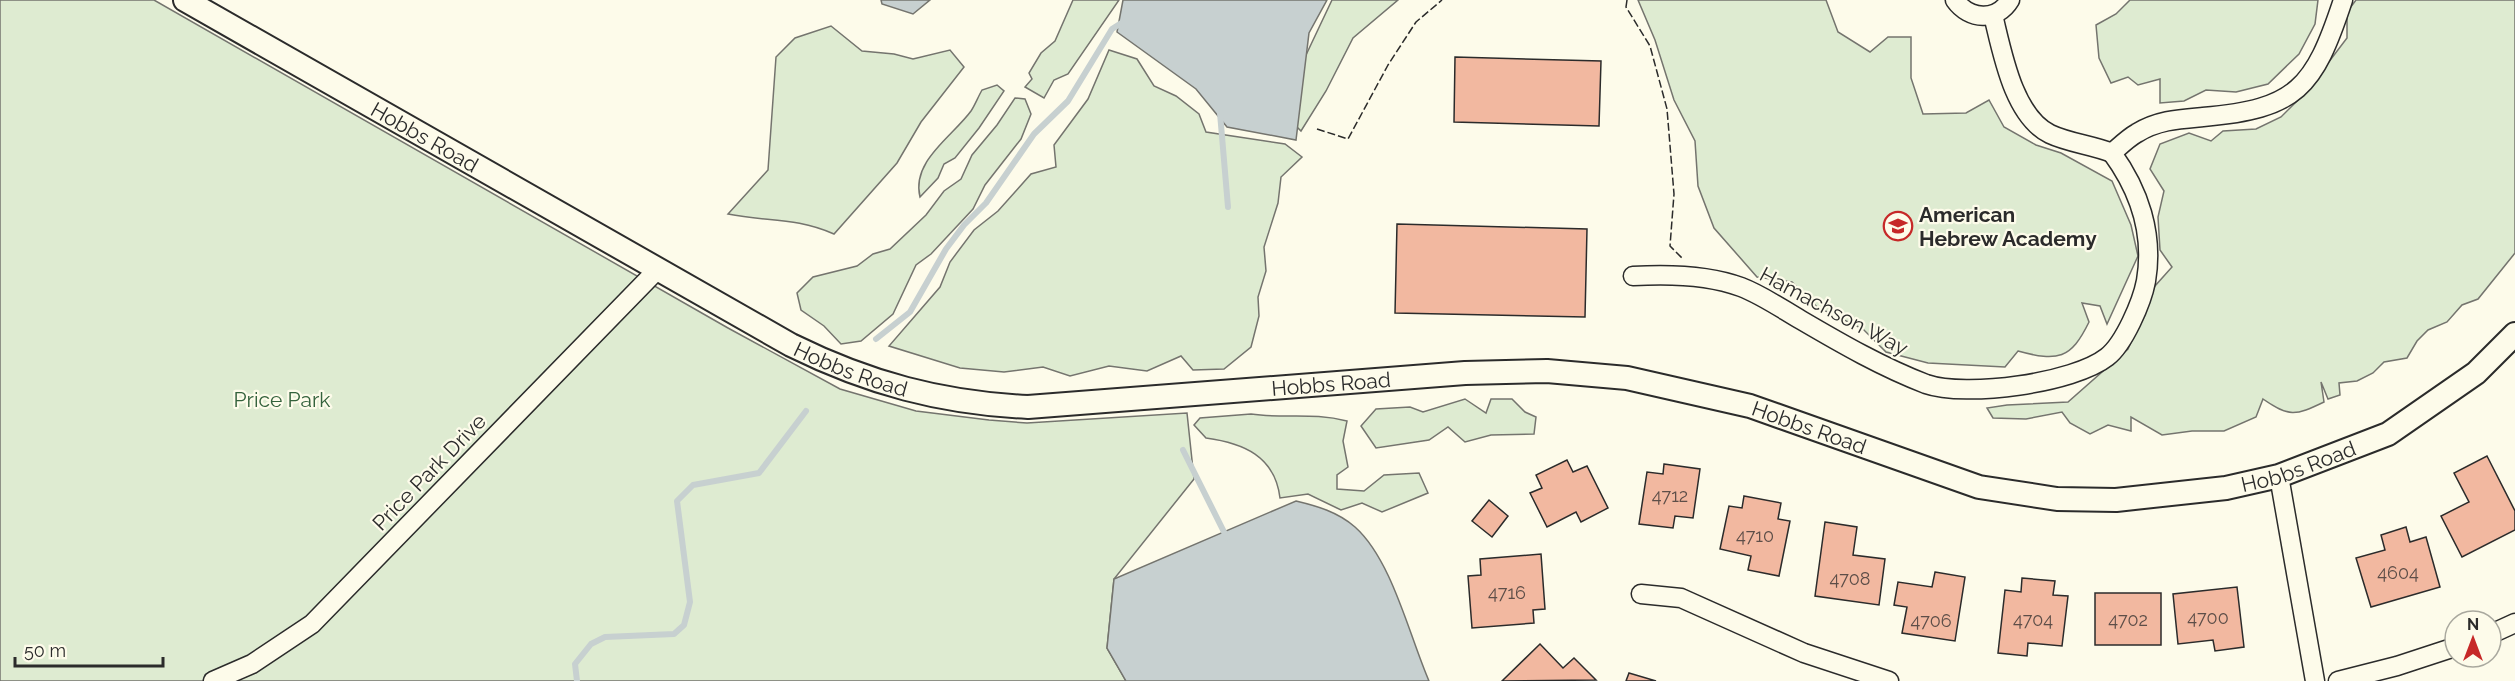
<svg xmlns="http://www.w3.org/2000/svg" width="2515" height="681" viewBox="0 0 2515 681" font-family="Raleway,sans-serif">
  <style>
    .green { fill: #deebd1; stroke: #74746e; stroke-width: 1.5 }
    .water { fill: #c7d0d0; stroke: #74746e; stroke-width: 1.5 }
    .lines { fill: none; stroke-linecap: round; stroke-linejoin: round }
    .stream { stroke: #c7d0d0; stroke-width: 6 }
    .building { fill: #f2b8a0; stroke: #2b2b2b; stroke-width: 1.5 }
    .minor-casing { stroke: #2b2b2b; stroke-width: 21 }
    .tertiary-casing { stroke: #2b2b2b; stroke-width: 26 }
    .minor { stroke: #fdfbea; stroke-width: 18 }
    .tertiary { stroke: #fdfbea; stroke-width: 22 }
    .fence { stroke: #2b2b2b; stroke-width: 1.5; stroke-dasharray: 8 3; stroke-linecap: butt }
    .labels { text-anchor: middle; dominant-baseline: central; stroke-width: 4.5; stroke-linejoin: round; paint-order: stroke }
    .number-label { font-size: 18px; fill: #5d4e48 }
    .street-label { font-size: 21px; fill: #2b2b2b; stroke: #fdfbea }
    .poi-label { font-size: 21px; font-weight: bold; fill: #2b2b2b; stroke: #fdfbea; text-anchor: start }
    .park-label { font-size: 21px; fill: #34623c; stroke: #fdfbea }
  </style>
  <rect width="100%" height="100%" fill="#fdfbea"/>
  <g class="green">
    <path d="M0 0H154L728 328 840 389 916 411 989 420 1027 423 1187 413 1194 479 1114 579 1107 648 1126 681H0Z"/>
    <path d="M1073 0H1119L1068 74 1054 80 1044 98 1025 87 1032 79 1029 73 1041 53 1055 41Z"/>
    <path d="M1332 0H1398L1353 38 1326 91 1301 131 1280 110Z"/>
    <path d="M1638 0H1826L1838 32 1870 52 1888 37H1911V78L1923 114 1966 113 1989 100 2004 127 2036 145 2061 153 2112 181 2131 225 2138 256 2107 324 2100 306 2082 303 2089 322C2071 359 2058 362 2018 351L2005 367 1928 363 1886 352 1863 329 1817 307 1792 282 1757 277 1714 228 1698 186 1695 141 1674 100 1655 40Z"/>
    <path d="M2130 0H2318L2315 24 2299 54 2268 84 2236 92 2206 90 2184 101 2160 103V79L2138 85 2128 77 2111 83 2099 58 2096 25 2116 14Z"/>
    <path d="M2356 0H2515V253L2478 299 2462 305 2447 322 2428 330 2417 341 2407 358 2384 362 2373 373 2357 381 2339 383 2340 395 2328 399 2321 382 2324 402C2295 416 2289 417 2263 399L2256 417 2224 431H2192L2162 435 2131 417V431L2108 425 2090 434 2070 423 2062 412 2026 419 1993 418 1987 408 2007 405 2068 402 2128 349 2155 286 2172 267 2160 250 2158 217 2164 191 2150 169 2160 144 2189 133 2211 141 2223 131 2256 129 2281 117 2306 92 2347 38V12Z"/>
    <path d="M831 26 862 51 894 54 913 59 950 50 964 67 921 122 897 163 834 234C795 217 768 222 728 214L768 170 776 57 795 38Z"/>
    <path d="M1109 50 1137 59 1154 86 1176 96 1199 114 1206 132 1285 144 1302 157 1281 177 1278 203 1264 247 1266 271 1258 297 1259 316 1251 347 1224 369 1193 370 1181 356 1147 371 1109 366 1070 376 1043 367 1004 372 960 368 889 346 940 287 950 262 974 230 998 211 1031 174 1056 167 1054 145 1088 99Z"/>
    <path d="M997 85 1004 91 979 128 955 158 944 164 938 178 920 197C911 161 953 136 971 111 975 105 978 97 982 90Z"/>
    <path d="M1015 98 1025 99 1031 114 1021 139 985 185 973 209 931 254 916 265 893 314 861 341 841 344 824 326 801 310 797 293 813 277 857 266 873 254 890 249 926 215 944 191 961 179 972 155 997 125Z"/>
    <path d="M1465 399 1486 413 1491 399H1512L1525 412 1536 417 1534 434 1491 435 1465 442 1448 427 1429 440 1376 448 1361 426 1376 409 1410 407 1423 412Z"/>
    <path d="M1251 414C1286 419 1312 412 1347 421L1343 441 1348 467 1337 475V489L1364 491 1384 475 1419 473 1428 493 1382 512 1362 503 1341 510 1308 494 1280 498C1275 456 1243 443 1206 438L1194 425 1200 418Z"/>
  </g>
  <g class="water">
    <path d="M881 0H930L913 14 882 4Z"/>
    <path d="M1123 0H1327L1309 33 1296 140 1227 127 1196 89 1117 32Z"/>
    <path d="M1296 501C1317 506 1338 512 1355 527 1392 560 1409 635 1429 681H1126L1107 648 1114 579Z"/>
  </g>
  <g class="lines">
    <g class="stream">
      <path d="M1220 113 1228 207"/>
      <path d="M876 339 910 312 946 249 964 225 986 203 1034 134 1068 101 1112 29 1123 22"/>
      <path d="M1183 450 1227 538"/>
      <path d="M577 681 575 664 591 644 605 637 674 634 684 625 690 602 677 501 693 485 759 473 806 411"/>
    </g>
  </g>
  <g class="building">
    <path d="M1455 57 1601 61 1599 126 1454 122Z"/>
    <path d="M1397 224 1587 229 1585 317 1395 313Z"/>
    <path d="M2487 456 2515 511V530L2462 557 2441 516 2469 502 2454 473Z"/>
    <path d="M1567 460 1573 472 1587 466 1608 508 1581 522 1576 512 1547 527 1530 493 1542 488 1536 475Z"/>
    <path d="M1664 464 1700 469 1693 518 1675 516 1673 528 1639 524 1647 472 1663 474Z"/>
    <path d="M1744 496 1781 503 1778 519 1790 521 1779 576 1748 570 1751 556 1720 549 1729 506 1742 508Z"/>
    <path d="M1489 500 1508 516 1492 537 1472 521Z"/>
    <path d="M1825 522 1857 527 1853 555 1885 559 1879 605 1815 596Z"/>
    <path d="M2406 527 2410 542 2426 537 2440 587 2371 607 2356 558 2385 550 2381 535Z"/>
    <path d="M1541 554 1545 609 1533 610 1534 623 1472 628 1468 576 1481 575 1480 559Z"/>
    <path d="M1935 572 1965 577 1955 641 1902 633 1907 607 1894 605 1898 582 1932 587Z"/>
    <path d="M2022 578 2055 581 2053 595 2068 596 2062 646 2028 643 2027 656 1998 653 2005 590 2021 592Z"/>
    <path d="M2237 587 2244 647 2215 651 2213 640 2178 644 2173 594Z"/>
    <rect x="2095" y="593" width="66" height="52"/>
    <path d="M1540 644 1563 668 1574 658 1596 680 1502 681Z"/>
    <path d="M1629 673 1656 681H1626Z"/>
  </g>
  <g class="lines">
    <g class="minor-casing">
      <g id="minor">
        <path d="M1955 0C1969 20 1997 22 2010 0"/>
        <path d="M1993 15C2002 51 2013 116 2050 134 2069 143 2092 145 2112 153"/>
        <path d="M2112 153C2120 146 2128 138 2137 133 2158 120 2180 119 2203 117 2297 109 2314 88 2343 0"/>
        <path d="M1633 276C1667 274 1709 275 1741 287 1762 295 1782 309 1801 320 1842 344 1882 367 1926 384 1966 398 2074 383 2107 357 2124 344 2142 302 2146 281 2154 234 2139 190 2112 153"/>
        <path d="M2279 476 2315 681"/>
        <path d="M1641 594 1681 598 1804 653 1889 681"/>
        <path d="M2491 634 2515 623"/>
        <path d="M213 681 252 664 312 624 658 269"/>
        <path d="M2338 681 2397 666 2455 647"/>
      </g>
    </g>
    <g class="tertiary-casing">
      <g id="tertiary">
        <path id="s1" d="M185 0 791 345C868 383 941 403 1028 407L1465 373 1547 371 1627 378 1750 406 1979 487 2057 499 2116 500 2226 488 2279 476 2388 434 2476 373 2515 334"/>
      </g>
    </g>
    <use href="#minor" class="minor"/>
    <use href="#tertiary" class="tertiary"/>
    <g class="fence">
      <path d="M1627 0 1626 7 1650 46 1667 109 1674 194 1670 246 1683 259"/>
      <path d="M1317 129 1348 139 1388 65 1416 22 1442 0"/>
    </g>
  </g>
  <defs>
    <g id="school-ring" transform="scale(1.5)"><circle r="9.5" fill="#fdfbea" stroke="#c62828" stroke-width="1.5"/><path d="M0-5L7-2L0 1L-7-2ZM-4 1L0 2.5L4 1V4Q0 6-4 4Z" fill="#c62828"/></g>
  </defs>
  <g fill-rule="evenodd">
    <use href="#school-ring" x="1898" y="226"/>
  </g>
  <g class="labels">
    <g class="number-label">
      <text x="1670" y="495">4712</text>
      <text x="1755" y="535">4710</text>
      <text x="2398" y="572">4604</text>
      <text x="1850" y="578">4708</text>
      <text x="1507" y="592">4716</text>
      <text x="2208" y="617">4700</text>
      <text x="2033" y="619">4704</text>
      <text x="2128" y="619">4702</text>
      <text x="1931" y="620">4706</text>
    </g>
    <g class="street-label">
      <text stroke="none"><textPath href="#s1" startOffset="276">Hobbs Road</textPath></text>
      <text transform="translate(1834 311) rotate(28)">Hamachson Way</text>
      <text stroke="none"><textPath href="#s1" startOffset="762">Hobbs Road</textPath></text>
      <text stroke="none"><textPath href="#s1" startOffset="1248">Hobbs Road</textPath></text>
      <text stroke="none"><textPath href="#s1" startOffset="1734">Hobbs Road</textPath></text>
      <text stroke="none"><textPath href="#s1" startOffset="2238">Hobbs Road</textPath></text>
      <text transform="translate(429 472) rotate(-46)">Price Park Drive</text>
    </g>
    <g class="poi-label">
      <text x="1919" y="214">American<tspan x="1919" dy="24">Hebrew Academy</tspan></text>
    </g>
    <g class="park-label">
      <text x="282" y="399">Price Park</text>
    </g>
  </g>
  <g transform="translate(2473 639)"><circle r="28" fill="#fdfbea" stroke="#a9a89e" stroke-width="1.5"/>
  <path d="M0-4.5L10 22L0 15L-10 22Z" fill="#c62828"/>
  <text y="-9" font-size="16" font-weight="bold" text-anchor="middle" fill="#2b2b2b">N</text>
  </g>
  <path d="M15 657v9h148v-9" fill="none" stroke="#2b2b2b" stroke-width="3"/>
  <text x="24" y="657" font-size="18" fill="#2b2b2b" stroke="#fdfbea" stroke-width="4.5" paint-order="stroke">50 m</text>
</svg>
